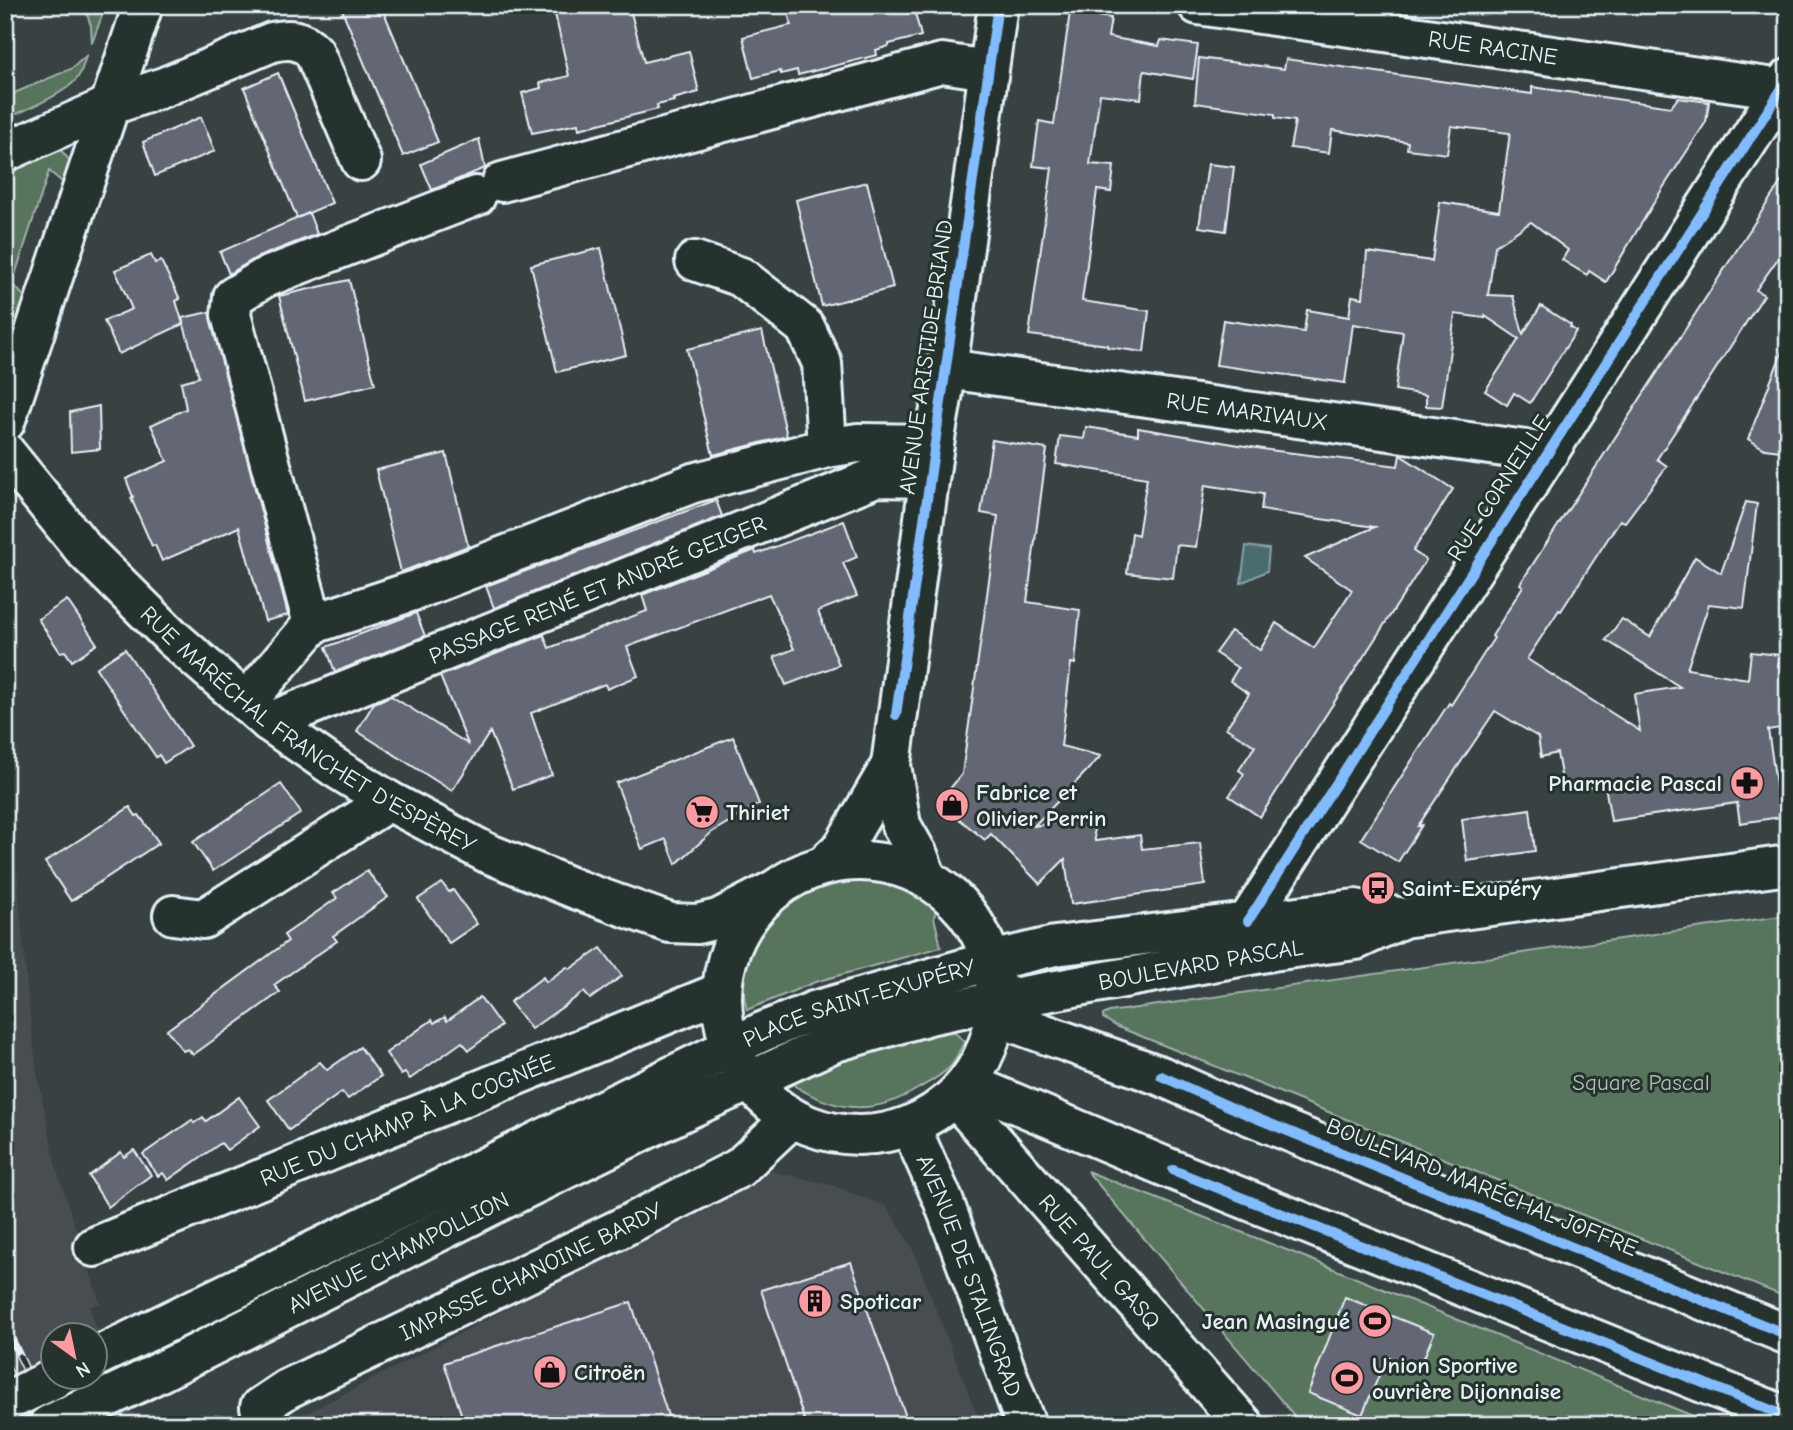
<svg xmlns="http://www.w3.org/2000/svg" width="1793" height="1430" viewBox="0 0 1793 1430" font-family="'Comic Neue',sans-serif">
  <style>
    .built { fill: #464d51; fill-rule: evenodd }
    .green { fill: #56745c; stroke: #9fb2aa; stroke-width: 2 }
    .water { fill: #496c6e; stroke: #89a1a5; stroke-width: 2 }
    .building { fill: #646673; stroke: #e8f1f8; stroke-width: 2 }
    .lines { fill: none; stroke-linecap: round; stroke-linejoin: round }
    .minor-casing { stroke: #e8f1f8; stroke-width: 44 }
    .major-casing { stroke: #e8f1f8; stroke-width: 44 }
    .minor { stroke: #26332d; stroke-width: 38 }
    .major { stroke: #26332d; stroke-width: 38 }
    .rail-casing { stroke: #e8f1f8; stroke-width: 8 }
    .rail { stroke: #26332d; stroke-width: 5; stroke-dasharray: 16; stroke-linecap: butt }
    .major-bridge-casing { stroke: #e8f1f8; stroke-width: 44; stroke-linecap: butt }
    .major-bridge { stroke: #26332d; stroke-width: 38 }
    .cycleway-casing { stroke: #26332d; stroke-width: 15 }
    .cycleway { stroke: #80bcff; stroke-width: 10 }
    .labels { text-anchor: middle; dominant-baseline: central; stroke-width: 6; stroke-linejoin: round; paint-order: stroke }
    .street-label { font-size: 23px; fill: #e8f1f8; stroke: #26332d }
    .poi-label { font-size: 23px; font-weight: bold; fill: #e8f1f8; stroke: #26332d; text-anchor: start }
    .park-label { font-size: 23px; fill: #aebfba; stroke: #26332d }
  </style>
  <rect width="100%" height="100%" fill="#394242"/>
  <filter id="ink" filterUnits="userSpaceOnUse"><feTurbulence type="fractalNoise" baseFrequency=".0143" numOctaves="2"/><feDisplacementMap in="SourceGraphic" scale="14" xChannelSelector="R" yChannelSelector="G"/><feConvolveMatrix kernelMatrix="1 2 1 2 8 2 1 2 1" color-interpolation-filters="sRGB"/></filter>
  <g filter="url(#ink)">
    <g class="built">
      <path d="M5 725 28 1000 37 1072 56 1167 100 1303 90 1307 93 1318 131 1409 143 1425H14L5 1408ZM52 1336H94V1378H52Z"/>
      <path d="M771 1171 832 1185 887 1207 911 1245 981 1425H284Z"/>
    </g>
    <g class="green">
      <path d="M84 5H106L92 43 91 26Z"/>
      <path d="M86 56C84 62 82 71 78 77 68 93 23 111 5 119V97L71 69Z"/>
      <path d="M58 147 71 162 68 187 49 171 12 284 30 302 18 325 5 330V163Z"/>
      <path d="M863 878C898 883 909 886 937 908L934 917 941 947 815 982 747 1010C733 963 768 909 810 889 825 881 846 880 863 878Z"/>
      <path d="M1788 915V1298L1116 1026 1103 1018V1015L1109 1012Z"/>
      <path d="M950 1028 965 1042C959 1049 957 1059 951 1066 942 1075 930 1082 919 1088 876 1115 838 1113 795 1086L794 1072Z"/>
      <path d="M1087 1171 1312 1260 1715 1425H1302Z"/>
    </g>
    <path class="water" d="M1246 546 1269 549 1267 571 1241 583Z"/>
    <g class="building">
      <path d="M340 5H381L438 142 403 156Z"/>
      <path d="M553 5H629L644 62 689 51 699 92 673 99 674 101 657 105 658 109 579 129 578 124 532 133 522 93 541 88 540 83 569 76Z"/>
      <path d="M786 5H913L921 36 889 44V46L876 50 877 55 798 75 797 70 781 74 780 71 753 78 743 37 791 25Z"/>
      <path d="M1070 12 1111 18 1108 37 1159 46 1161 40 1198 45 1193 79 1144 71 1141 99 1100 94 1090 164 1114 166 1111 192 1097 190 1082 301 1149 311 1144 352 1107 347V345L1029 335 1052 168 1033 166 1039 121 1054 124Z"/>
      <path d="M1199 58 1284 69 1286 59 1532 94V87L1671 107 1678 98 1709 102 1706 122 1661 191 1606 282 1589 271 1587 275 1562 260 1568 250 1531 222 1495 246 1488 295 1513 296 1523 334 1541 306 1571 325 1570 327 1576 331 1530 403 1514 393 1507 405 1485 391 1519 339 1485 316V318L1455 314 1442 407 1426 406V395L1395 390 1403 332 1353 324 1345 383 1216 365 1223 320 1304 332 1307 310 1349 317 1352 296 1363 298 1367 252 1432 261 1440 202 1499 211 1510 133 1451 126 1447 154 1407 149 1408 142 1332 130 1329 153 1290 148 1295 121 1275 118V114L1195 103Z"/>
      <path d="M278 73 332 203 297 218 244 88Z"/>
      <path d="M201 117 215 151 155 176 143 142Z"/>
      <path d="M479 139 485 168 432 190 421 164Z"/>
      <path d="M1208 164 1234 167 1226 231 1199 227Z"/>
      <path d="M1788 171V244L1756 290 1764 295 1657 459 1667 466 1625 522 1620 520 1561 611 1559 610 1527 659 1640 731 1634 694 1680 687 1606 640 1622 619 1650 637 1695 557 1721 573 1746 502 1757 504 1744 608 1709 604 1687 669 1748 679 1751 652 1780 655 1778 666 1788 667 1784 709 1786 727 1768 730 1781 817 1740 823 1737 803 1611 821 1605 785 1564 791 1557 753 1541 757 1538 737 1495 711 1418 826 1422 825 1398 862 1361 839 1449 703 1451 705 1494 638 1492 636 1523 586 1520 584Z"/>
      <path d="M867 182 893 288 822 306 796 200Z"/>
      <path d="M309 213 317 234 256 258 229 274 220 252Z"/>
      <path d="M601 248 626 355 557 372 531 265Z"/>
      <path d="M151 255 155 263 161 261 180 299 176 301 183 324 119 354 104 321 132 309 115 270Z"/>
      <path d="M349 280 375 384 305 401 279 296Z"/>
      <path d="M209 312 288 615 265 621 239 527 162 561 155 545 152 546 131 498 133 497 126 479 167 461 151 425 186 409 181 382 199 377 182 318Z"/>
      <path d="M762 331 787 436 713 455 687 349Z"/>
      <path d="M1786 342H1788V452L1765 449 1748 439Z"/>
      <path d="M99 406 100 449 71 452 70 412Z"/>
      <path d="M1086 427 1138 435V428L1269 450 1398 466 1400 455 1453 489 1413 551 1426 560 1260 817 1229 796 1244 774 1239 770 1255 746 1226 728 1249 694 1230 681 1238 668 1215 653 1231 631 1260 650 1276 623 1314 648 1352 590 1305 558 1375 527 1261 510 1263 494 1205 485 1196 547 1177 545 1173 578 1127 573 1132 533 1138 535 1147 478 1056 464 1060 436 1084 439Z"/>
      <path d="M992 440 1047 449 1027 602 1080 610 1075 664 1071 663 1061 746 1101 756 1034 826 1092 816 1095 841 1140 835 1142 849 1200 843 1205 885 1071 904 1065 859 1040 884 991 834 985 840 948 810 944 796 962 774 998 516 981 513Z"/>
      <path d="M446 453 468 546 401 572 376 470Z"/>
      <path d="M716 500 722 516 494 608 486 586Z"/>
      <path d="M844 521 857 557 843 563 857 596 818 611 839 665 786 685 774 657 794 649 769 594 627 647 638 676 607 689 605 684 531 713 552 775 513 789 490 732 452 791 357 731 374 703 391 696 468 744 440 676 544 635 549 648 647 611 642 595 755 550 756 554Z"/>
      <path d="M67 600 97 644 72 661 65 651 60 652 38 619Z"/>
      <path d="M416 613 425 636 335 672 326 647Z"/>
      <path d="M125 649 190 746 164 763 159 755 156 757 96 668Z"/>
      <path d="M733 737 759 804 712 832 676 864 666 839 642 849 616 783Z"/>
      <path d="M281 784 301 813 213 871 193 842Z"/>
      <path d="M130 807 136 816 139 815 159 843 71 901 45 862Z"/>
      <path d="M1530 809 1535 851 1467 861 1462 819Z"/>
      <path d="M367 871 388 897 333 936 337 941 274 985 280 992 193 1055 188 1049 183 1051 167 1030 288 941 284 935 337 898 333 893Z"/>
      <path d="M442 883 449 892 453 890 477 924 449 943 418 899Z"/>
      <path d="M601 948 622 976 590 999 584 992 531 1029 510 1002 543 977 546 982 567 967 570 969Z"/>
      <path d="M480 997 501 1026 469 1050 462 1042 410 1079 405 1073 401 1075 386 1053 432 1020 434 1023 445 1017 447 1021Z"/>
      <path d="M360 1047 381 1076 348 1099 342 1092 289 1130 268 1100 320 1062 327 1070Z"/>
      <path d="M239 1097 260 1126 227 1150 221 1143 168 1180 163 1173 158 1176 143 1154 192 1120 194 1123 203 1117 206 1121Z"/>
      <path d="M134 1150 151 1175 108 1207 89 1176 121 1152 124 1157Z"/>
      <path d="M851 1262 868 1312 909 1425H806L761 1290Z"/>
      <path d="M1345 1297 1434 1333 1419 1370 1387 1357 1362 1415 1308 1393Z"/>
      <path d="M631 1302 671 1425H465L444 1363Z"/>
    </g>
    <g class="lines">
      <g class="minor-casing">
        <g id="minor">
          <path id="s1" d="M1198 5 1788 90"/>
          <path d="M5 152 109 106 164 87 272 42C289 38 302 39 314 52L361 161"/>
          <path d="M502 182 942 63 988 70"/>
          <path d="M695 261 741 277 805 327 822 363 827 448"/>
          <path id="s2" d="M947 369 1547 453"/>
          <path d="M5 422 143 5"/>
          <path d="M313 624 231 315 233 297 264 278 476 196"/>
          <path d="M246 702 313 624 416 590 693 483 827 448 858 443 934 444"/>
          <path id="s3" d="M269 722 876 477 929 478"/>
          <path d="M173 915 203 919 389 801"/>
          <path d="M1248 921 1788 79"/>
          <path id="s4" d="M955 1097 1244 1425"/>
          <path id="s5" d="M910 1126 943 1200 1026 1425"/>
          <path id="s6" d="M94 1247 721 992"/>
          <path id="s7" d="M265 1425 260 1407 287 1389 617 1230 739 1168 791 1119"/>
        </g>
      </g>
      <g class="major-casing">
        <g id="major">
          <path id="s8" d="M5 452 85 551 174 639 269 722 334 767 389 801 487 853 578 890 670 923 697 924 718 919 772 891"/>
          <circle cx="859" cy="998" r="137"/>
          <path d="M825 864 843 847 891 765"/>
          <path d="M927 879 918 855 901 825 891 765 934 444 947 369 998 5"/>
          <path d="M995 1016 1161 1076 1246 1114 1788 1335"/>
          <path d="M967 1083 1173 1170 1788 1417"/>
          <path id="s9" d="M94 1358 762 1032 814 1011 991 961 1055 946 1355 909 1403 918"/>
          <path id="s10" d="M140 1382 496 1203 686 1110 835 1042 929 1015 996 1001 1272 951 1356 940 1403 918 1788 865"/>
        </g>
      </g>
      <use href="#minor" class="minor"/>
      <use href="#major" class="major"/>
      <g class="rail-casing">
        <g id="rail">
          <path d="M5 1325 52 1425"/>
          <path d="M5 1364 34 1425"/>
        </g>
      </g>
      <use href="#rail" class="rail"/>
      <g class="major-bridge-casing">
        <g id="major-bridge">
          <path d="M5 1402 55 1378"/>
          <path d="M49 1425 140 1382"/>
        </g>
      </g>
      <use href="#major-bridge" class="major-bridge"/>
      <g class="cycleway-casing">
        <g id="cycleway">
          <path d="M896 715 998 5"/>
          <path d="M1248 921 1788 79"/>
          <path d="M1161 1076 1246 1114 1788 1335"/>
          <path d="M1173 1170 1788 1417"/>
        </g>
      </g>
      <use href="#cycleway" class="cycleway"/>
    </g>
  </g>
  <defs>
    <g id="pharmacy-disc" transform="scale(1.75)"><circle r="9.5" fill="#ff9aa2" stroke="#26332d"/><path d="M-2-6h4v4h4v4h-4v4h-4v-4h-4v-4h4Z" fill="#111"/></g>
    <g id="shop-disc" transform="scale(1.75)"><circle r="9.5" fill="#ff9aa2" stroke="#26332d"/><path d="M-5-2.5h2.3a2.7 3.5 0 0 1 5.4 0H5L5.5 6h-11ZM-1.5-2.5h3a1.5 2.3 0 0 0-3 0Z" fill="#111"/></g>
    <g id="supermarket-disc" transform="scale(1.75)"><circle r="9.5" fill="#ff9aa2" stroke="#26332d"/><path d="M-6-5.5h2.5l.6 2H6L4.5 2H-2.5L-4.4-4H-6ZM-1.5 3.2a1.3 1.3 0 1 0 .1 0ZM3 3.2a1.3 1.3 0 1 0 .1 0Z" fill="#111"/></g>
    <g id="bus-disc" transform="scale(1.75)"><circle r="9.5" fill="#ff9aa2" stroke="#26332d"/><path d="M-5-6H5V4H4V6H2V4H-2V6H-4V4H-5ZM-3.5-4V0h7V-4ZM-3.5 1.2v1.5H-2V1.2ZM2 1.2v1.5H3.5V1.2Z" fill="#111"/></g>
    <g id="building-disc" transform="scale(1.75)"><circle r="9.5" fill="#ff9aa2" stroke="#26332d"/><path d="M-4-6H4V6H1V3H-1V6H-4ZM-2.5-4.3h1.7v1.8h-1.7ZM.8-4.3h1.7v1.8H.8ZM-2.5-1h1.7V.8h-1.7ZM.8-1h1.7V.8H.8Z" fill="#111"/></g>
    <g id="stadium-disc" transform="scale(1.75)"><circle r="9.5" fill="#ff9aa2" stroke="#26332d"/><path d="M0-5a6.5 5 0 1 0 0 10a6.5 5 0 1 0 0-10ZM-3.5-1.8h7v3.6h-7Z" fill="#111"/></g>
  </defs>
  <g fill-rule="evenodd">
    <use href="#pharmacy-disc" x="1747" y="783"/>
    <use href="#shop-disc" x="952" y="805"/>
    <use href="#supermarket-disc" x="702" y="812"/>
    <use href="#bus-disc" x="1378" y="888"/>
    <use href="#building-disc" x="815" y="1301"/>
    <use href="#stadium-disc" x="1375" y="1321"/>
    <use href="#shop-disc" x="550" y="1372"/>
    <use href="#stadium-disc" x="1347" y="1378"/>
  </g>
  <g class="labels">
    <g class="street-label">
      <text stroke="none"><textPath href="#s1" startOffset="298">RUE RACINE</textPath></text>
      <text transform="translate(926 357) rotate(-82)">AVENUE ARISTIDE BRIAND</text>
      <text stroke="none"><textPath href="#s2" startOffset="303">RUE MARIVAUX</textPath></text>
      <text transform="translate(1499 488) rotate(-57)">RUE CORNEILLE</text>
      <text stroke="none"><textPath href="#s3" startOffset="354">PASSAGE RENÉ ET ANDRÉ GEIGER</textPath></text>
      <text stroke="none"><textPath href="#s8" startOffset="415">RUE MARÉCHAL FRANCHET D'ESPÈREY</textPath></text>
      <text stroke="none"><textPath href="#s10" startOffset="1148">BOULEVARD PASCAL</textPath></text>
      <text stroke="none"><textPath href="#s9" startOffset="845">PLACE SAINT-EXUPÉRY</textPath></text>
      <text stroke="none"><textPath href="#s6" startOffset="338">RUE DU CHAMP À LA COGNÉE</textPath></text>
      <text transform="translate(1482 1187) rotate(22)">BOULEVARD MARÉCHAL JOFFRE</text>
      <text stroke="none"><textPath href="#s10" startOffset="289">AVENUE CHAMPOLLION</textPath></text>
      <text stroke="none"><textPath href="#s4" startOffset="219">RUE PAUL GASQ</textPath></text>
      <text stroke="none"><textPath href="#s7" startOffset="322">IMPASSE CHANOINE BARDY</textPath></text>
      <text stroke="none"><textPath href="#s5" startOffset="161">AVENUE DE STALINGRAD</textPath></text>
    </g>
    <g class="poi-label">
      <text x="1722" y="783" text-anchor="end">Pharmacie Pascal</text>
      <text x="976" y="792">Fabrice et<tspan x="976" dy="26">Olivier Perrin</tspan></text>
      <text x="726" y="812">Thiriet</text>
      <text x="1402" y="888">Saint-Exupéry</text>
      <text x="840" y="1301">Spoticar</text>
      <text x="1350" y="1321" text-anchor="end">Jean Masingué</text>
      <text x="1372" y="1365">Union Sportive<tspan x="1372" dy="26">ouvrière Dijonnaise</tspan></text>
      <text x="574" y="1372">Citroën</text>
    </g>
    <g class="park-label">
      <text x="1641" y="1082">Square Pascal</text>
    </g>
  </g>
  <rect width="1793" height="1430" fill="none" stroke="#26332d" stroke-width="28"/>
  <rect x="14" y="14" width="1765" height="1402" fill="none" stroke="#e8f1f8" stroke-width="2.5" filter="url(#ink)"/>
  <g transform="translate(74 1356) rotate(147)"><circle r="33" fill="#26332d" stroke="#747f7e" stroke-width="2"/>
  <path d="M0-5L12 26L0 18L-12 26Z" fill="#ff9aa2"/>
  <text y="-10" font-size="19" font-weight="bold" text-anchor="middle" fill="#e8f1f8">N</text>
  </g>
</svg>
